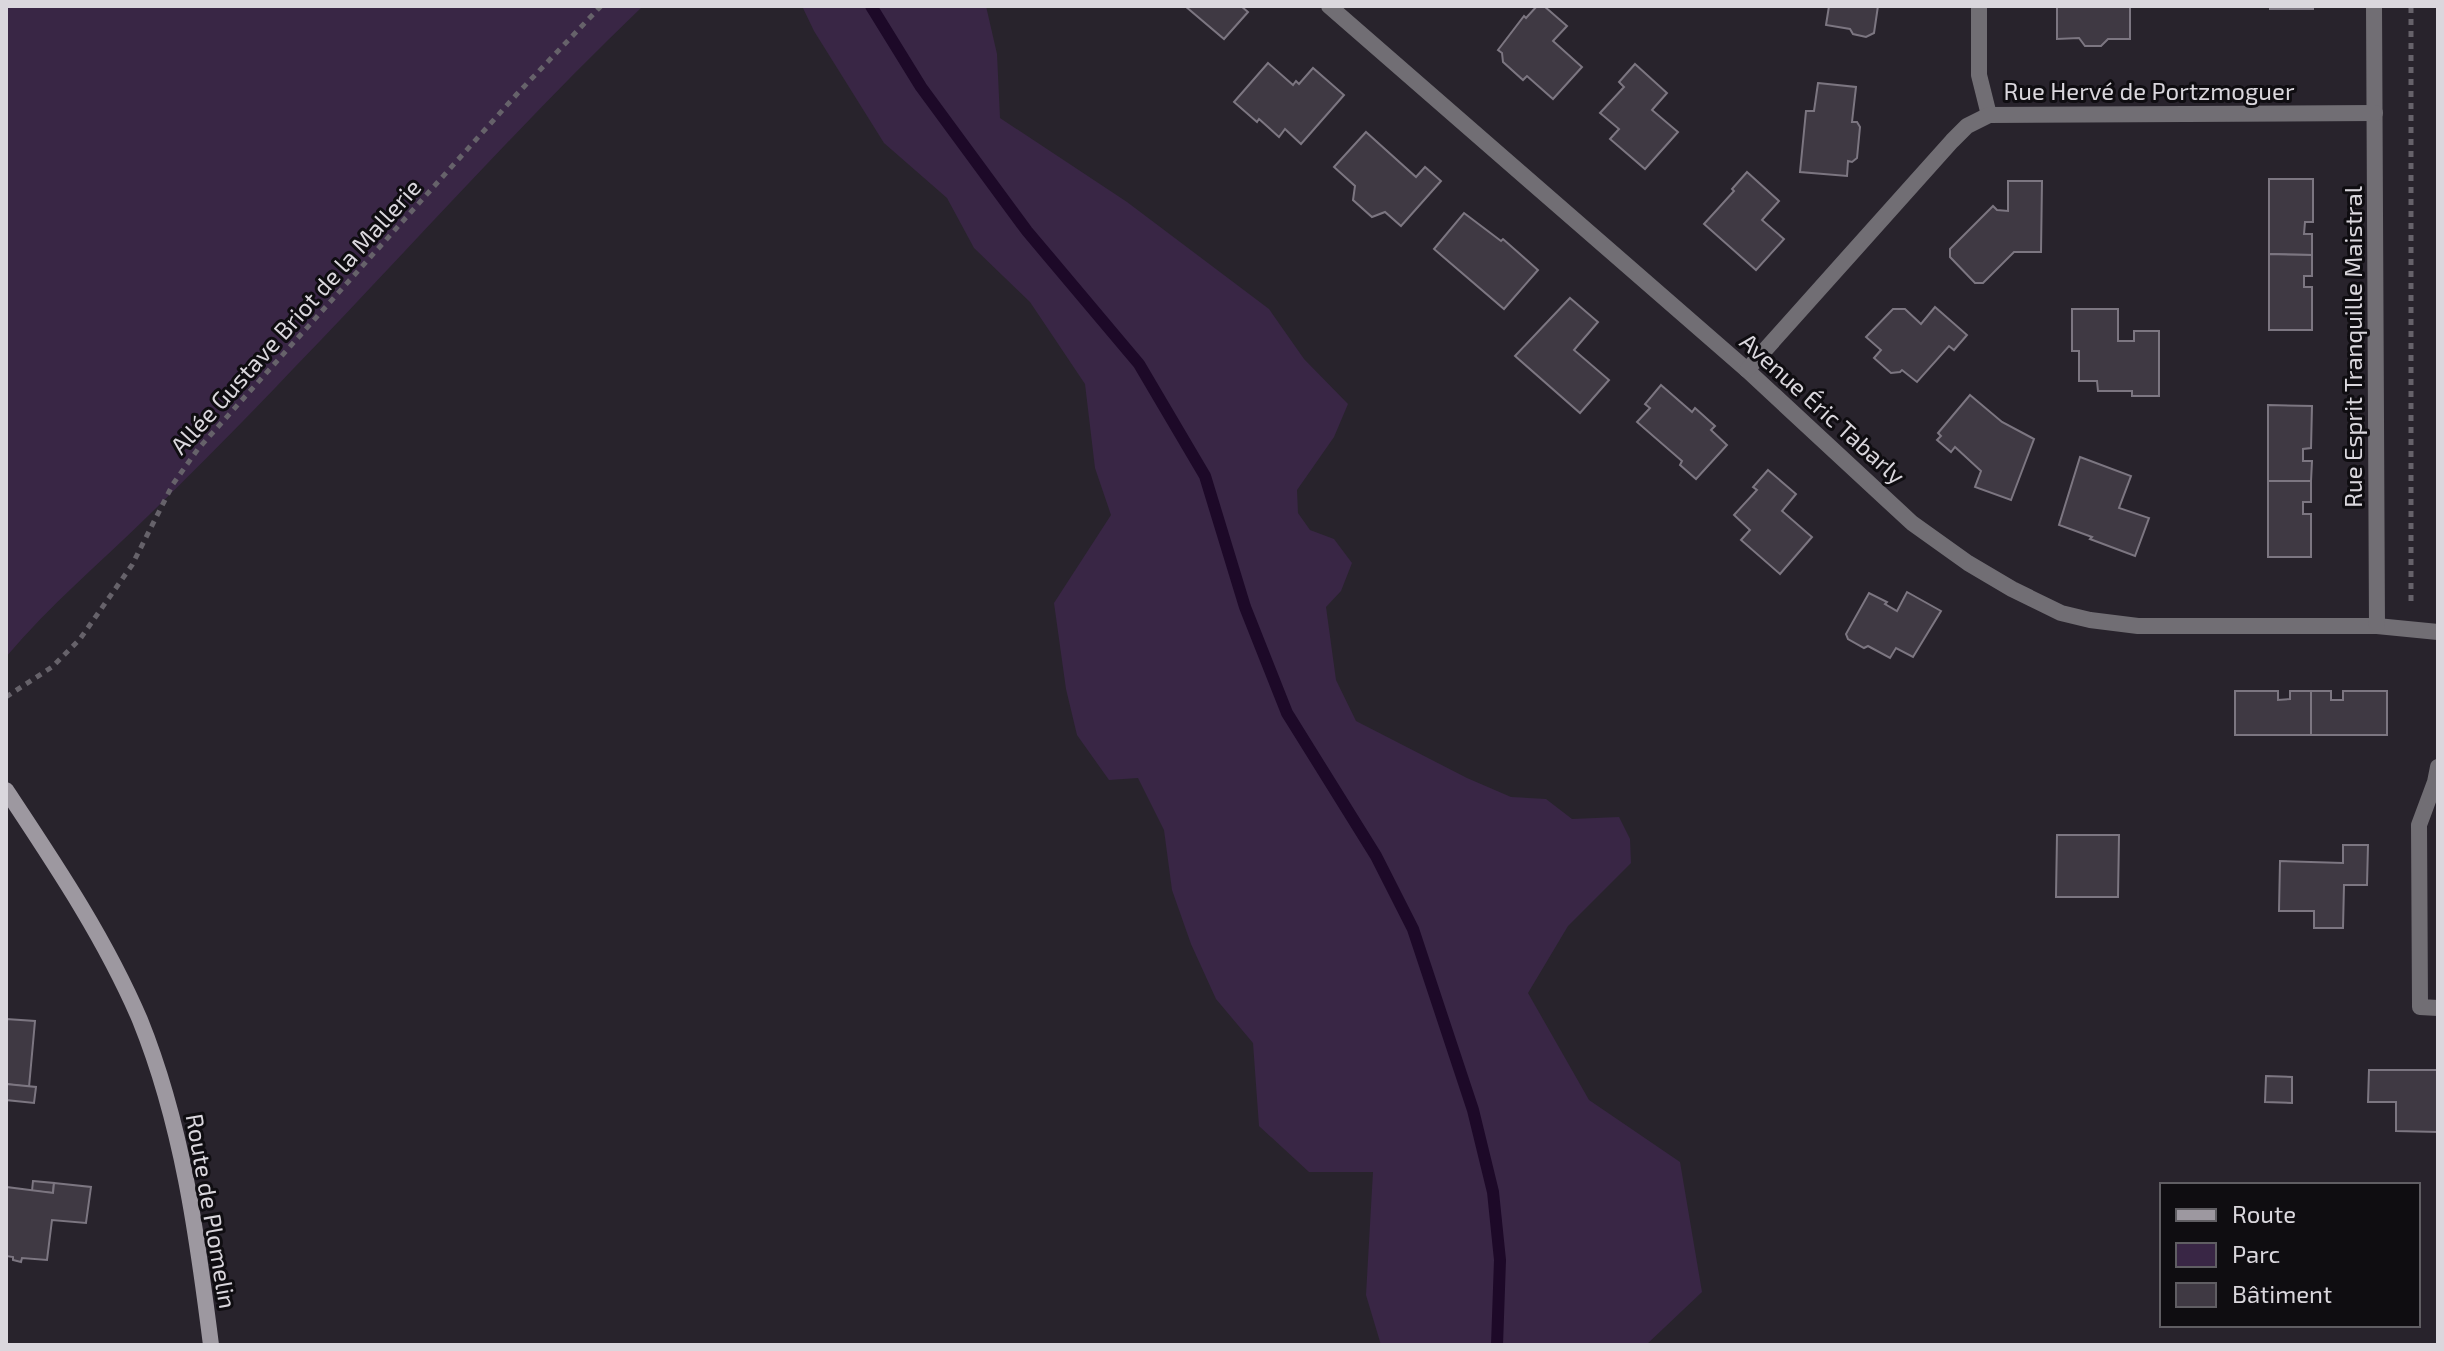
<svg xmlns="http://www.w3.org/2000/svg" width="2444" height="1351" viewBox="0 0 2444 1351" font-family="'Exo 2',sans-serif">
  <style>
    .green { fill: #392645 }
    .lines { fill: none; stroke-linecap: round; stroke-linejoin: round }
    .stream { stroke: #1d0928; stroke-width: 12 }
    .building { fill: #3f3943; stroke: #7c7681; stroke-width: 2 }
    .path { stroke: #66626a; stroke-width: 5; stroke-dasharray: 6 6; stroke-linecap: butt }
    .street { stroke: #716e74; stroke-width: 16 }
    .secondary { stroke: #9d98a0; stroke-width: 16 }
    .labels { text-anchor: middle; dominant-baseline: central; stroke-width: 6; stroke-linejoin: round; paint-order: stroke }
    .street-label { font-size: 24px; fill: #dad7dd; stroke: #0f0d11 }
  </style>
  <rect width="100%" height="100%" fill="#28232c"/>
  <g class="green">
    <path d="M6 6H643C521 123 410 248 293 369 246 419 197 468 148 516 100 563 49 606 6 657Z"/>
    <path d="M802 6H986L997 54 1000 118 1127 202 1269 309 1304 359 1348 404 1334 437 1297 490 1298 513 1310 530 1334 539 1352 563 1341 591 1326 607 1336 680 1356 721 1467 778 1511 797 1546 799 1572 819 1619 817 1630 839 1631 863 1568 926 1528 993 1589 1100 1680 1162 1702 1292 1646 1345H1381L1366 1295 1373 1172H1309L1259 1126 1253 1043 1216 999 1191 944 1172 890 1164 830 1138 778 1109 780 1077 735 1066 689 1054 603 1111 515 1095 468 1085 384 1030 302 974 248 947 198 884 143 814 31Z"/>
  </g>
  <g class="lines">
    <path class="stream" d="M871 6 921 87 1027 231 1139 364 1205 476 1245 607 1287 713 1376 856 1413 929 1473 1110 1493 1192 1500 1260 1497 1345"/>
  </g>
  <g class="building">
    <path d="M1185 6H1241L1248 12 1224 39Z"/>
    <path d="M1537 6H1544L1567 26 1553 41 1582 67 1553 99 1527 76 1523 80 1503 62 1502 53 1498 50 1524 16 1526 18Z"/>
    <path d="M1829 6H1878L1874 33 1866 37 1853 34 1850 29 1826 25Z"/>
    <path d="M2057 6H2130V39H2108L2101 46H2085L2079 38 2057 39Z"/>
    <rect x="2270" y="6" width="43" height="3"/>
    <path d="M1268 63 1293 85 1296 81 1299 84 1313 68 1344 95 1301 144 1285 129 1279 137 1259 119 1257 122 1234 102Z"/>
    <path d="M1635 64 1667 93 1652 110 1678 132 1645 169 1610 139 1619 129 1600 113 1624 87 1619 82Z"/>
    <path d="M1818 83 1856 87 1852 122H1857L1860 127 1857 158 1852 162 1848 161 1847 176 1800 172 1806 111H1814Z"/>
    <path d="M1366 132 1416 177 1425 167 1441 181 1401 226 1385 212 1372 217 1353 200 1355 186 1334 167Z"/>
    <path d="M1747 172 1779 201 1762 220 1784 239 1756 270 1704 224 1734 191 1732 189Z"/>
    <path d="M2269 179H2313V222H2305L2304 234H2312V255L2269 254Z"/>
    <path d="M2008 181H2042L2041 252H2014L1983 283H1975L1950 257V249L1993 206 1997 210 2008 211Z"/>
    <path d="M1464 213 1501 241 1503 239 1538 270 1504 309 1434 249Z"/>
    <path d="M2269 254 2312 255V276H2304V287H2312V330H2269Z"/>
    <path d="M1570 298 1598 322 1574 350 1609 380 1580 413 1515 356Z"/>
    <path d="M1935 307 1967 335 1954 350 1949 346 1917 382 1902 370 1900 372 1891 373 1874 358 1881 350 1866 337 1893 309H1905L1921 324Z"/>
    <path d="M2072 309H2118V341H2134V331H2159V396H2132V391H2098L2097 381H2079V351H2072Z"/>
    <path d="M1661 385 1692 412 1695 408 1715 426 1711 430 1727 445 1696 479 1680 465 1682 461 1637 422 1650 408 1645 404Z"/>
    <path d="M1970 395 2002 422 2034 439 2011 500 1975 487 1981 471 1955 447 1951 452 1937 440 1941 436 1938 433Z"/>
    <path d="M2268 405 2312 406 2311 448 2303 449V461H2312L2311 481H2268Z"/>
    <path d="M2080 457 2131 476 2119 508 2149 518 2135 556 2090 539 2092 537 2059 525Z"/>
    <path d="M1768 470 1796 494 1782 511 1812 537 1780 574 1741 540 1750 530 1734 515 1757 490 1753 487Z"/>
    <path d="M2268 481H2311V502H2303V514H2311V557H2268Z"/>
    <path d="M1907 592 1941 611 1913 657 1896 648 1890 658 1868 646 1864 648 1848 639 1846 634 1869 593 1887 602 1885 604 1897 611Z"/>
    <path d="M2235 691H2278V700L2290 699V691H2311V735H2235Z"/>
    <path d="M2311 691H2331V700H2343V691H2387V735H2311Z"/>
    <path d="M2057 835H2119L2118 897H2056Z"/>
    <path d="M2343 845H2368L2367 885H2344L2343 928H2314V911H2279L2280 861 2343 863Z"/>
    <path d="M6 1019 35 1021 29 1087 6 1084Z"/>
    <path d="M2369 1070H2438V1132L2396 1131V1102H2368Z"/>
    <path d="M2266 1076 2292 1077V1103L2265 1102Z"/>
    <path d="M6 1084 36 1087 34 1103 6 1100Z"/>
    <path d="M33 1181 54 1183 53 1193 32 1191Z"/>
    <path d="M54 1183 91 1187 86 1223 52 1220 47 1260 22 1258 21 1262 13 1260V1257L6 1256V1187L53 1193Z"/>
  </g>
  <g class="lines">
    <g class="path">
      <path d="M2411 601V6"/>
      <path d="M6 697 52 667 80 639 132 565 173 484 198 449 517 94 601 6"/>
    </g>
    <g class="street">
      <path d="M1329 6 1747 370 1912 523 1968 563 2012 589 2061 613 2090 620 2138 626H2377L2438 632"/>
      <path d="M1979 6V75L1989 115"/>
      <path d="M2374 6 2377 626"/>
      <path d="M1747 370 1952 141 1967 126 1989 115 2375 113"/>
      <path d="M2438 767 2435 782 2419 825 2420 1007 2438 1008"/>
    </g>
    <path class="secondary" d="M6 790C55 864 105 938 140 1020 182 1124 197 1234 211 1345"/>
  </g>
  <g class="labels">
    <g class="street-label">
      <text x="2149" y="90">Rue Hervé de Portzmoguer</text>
      <text transform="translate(295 316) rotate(-48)">Allée Gustave Briot de la Mallerie</text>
      <text transform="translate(2352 347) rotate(-90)">Rue Esprit Tranquille Maistral</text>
      <text transform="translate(1823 408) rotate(42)">Avenue Éric Tabarly</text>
      <text transform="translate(212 1211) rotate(80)">Route de Plomelin</text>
    </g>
  </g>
  <rect width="2444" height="1351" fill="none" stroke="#dad7dd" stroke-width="16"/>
  <rect x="2160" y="1183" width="260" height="144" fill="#0f0d11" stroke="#605e63" stroke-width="2"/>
  <rect x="2176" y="1209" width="40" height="12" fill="#9d98a0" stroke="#605e63" stroke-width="2"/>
  <text x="2232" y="1223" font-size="24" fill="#dad7dd">Route</text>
  <rect x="2176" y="1243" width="40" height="24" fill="#392645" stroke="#605e63" stroke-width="2"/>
  <text x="2232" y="1263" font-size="24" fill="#dad7dd">Parc</text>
  <rect x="2176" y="1283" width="40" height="24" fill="#3f3943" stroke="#605e63" stroke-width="2"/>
  <text x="2232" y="1303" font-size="24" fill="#dad7dd">Bâtiment</text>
</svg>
